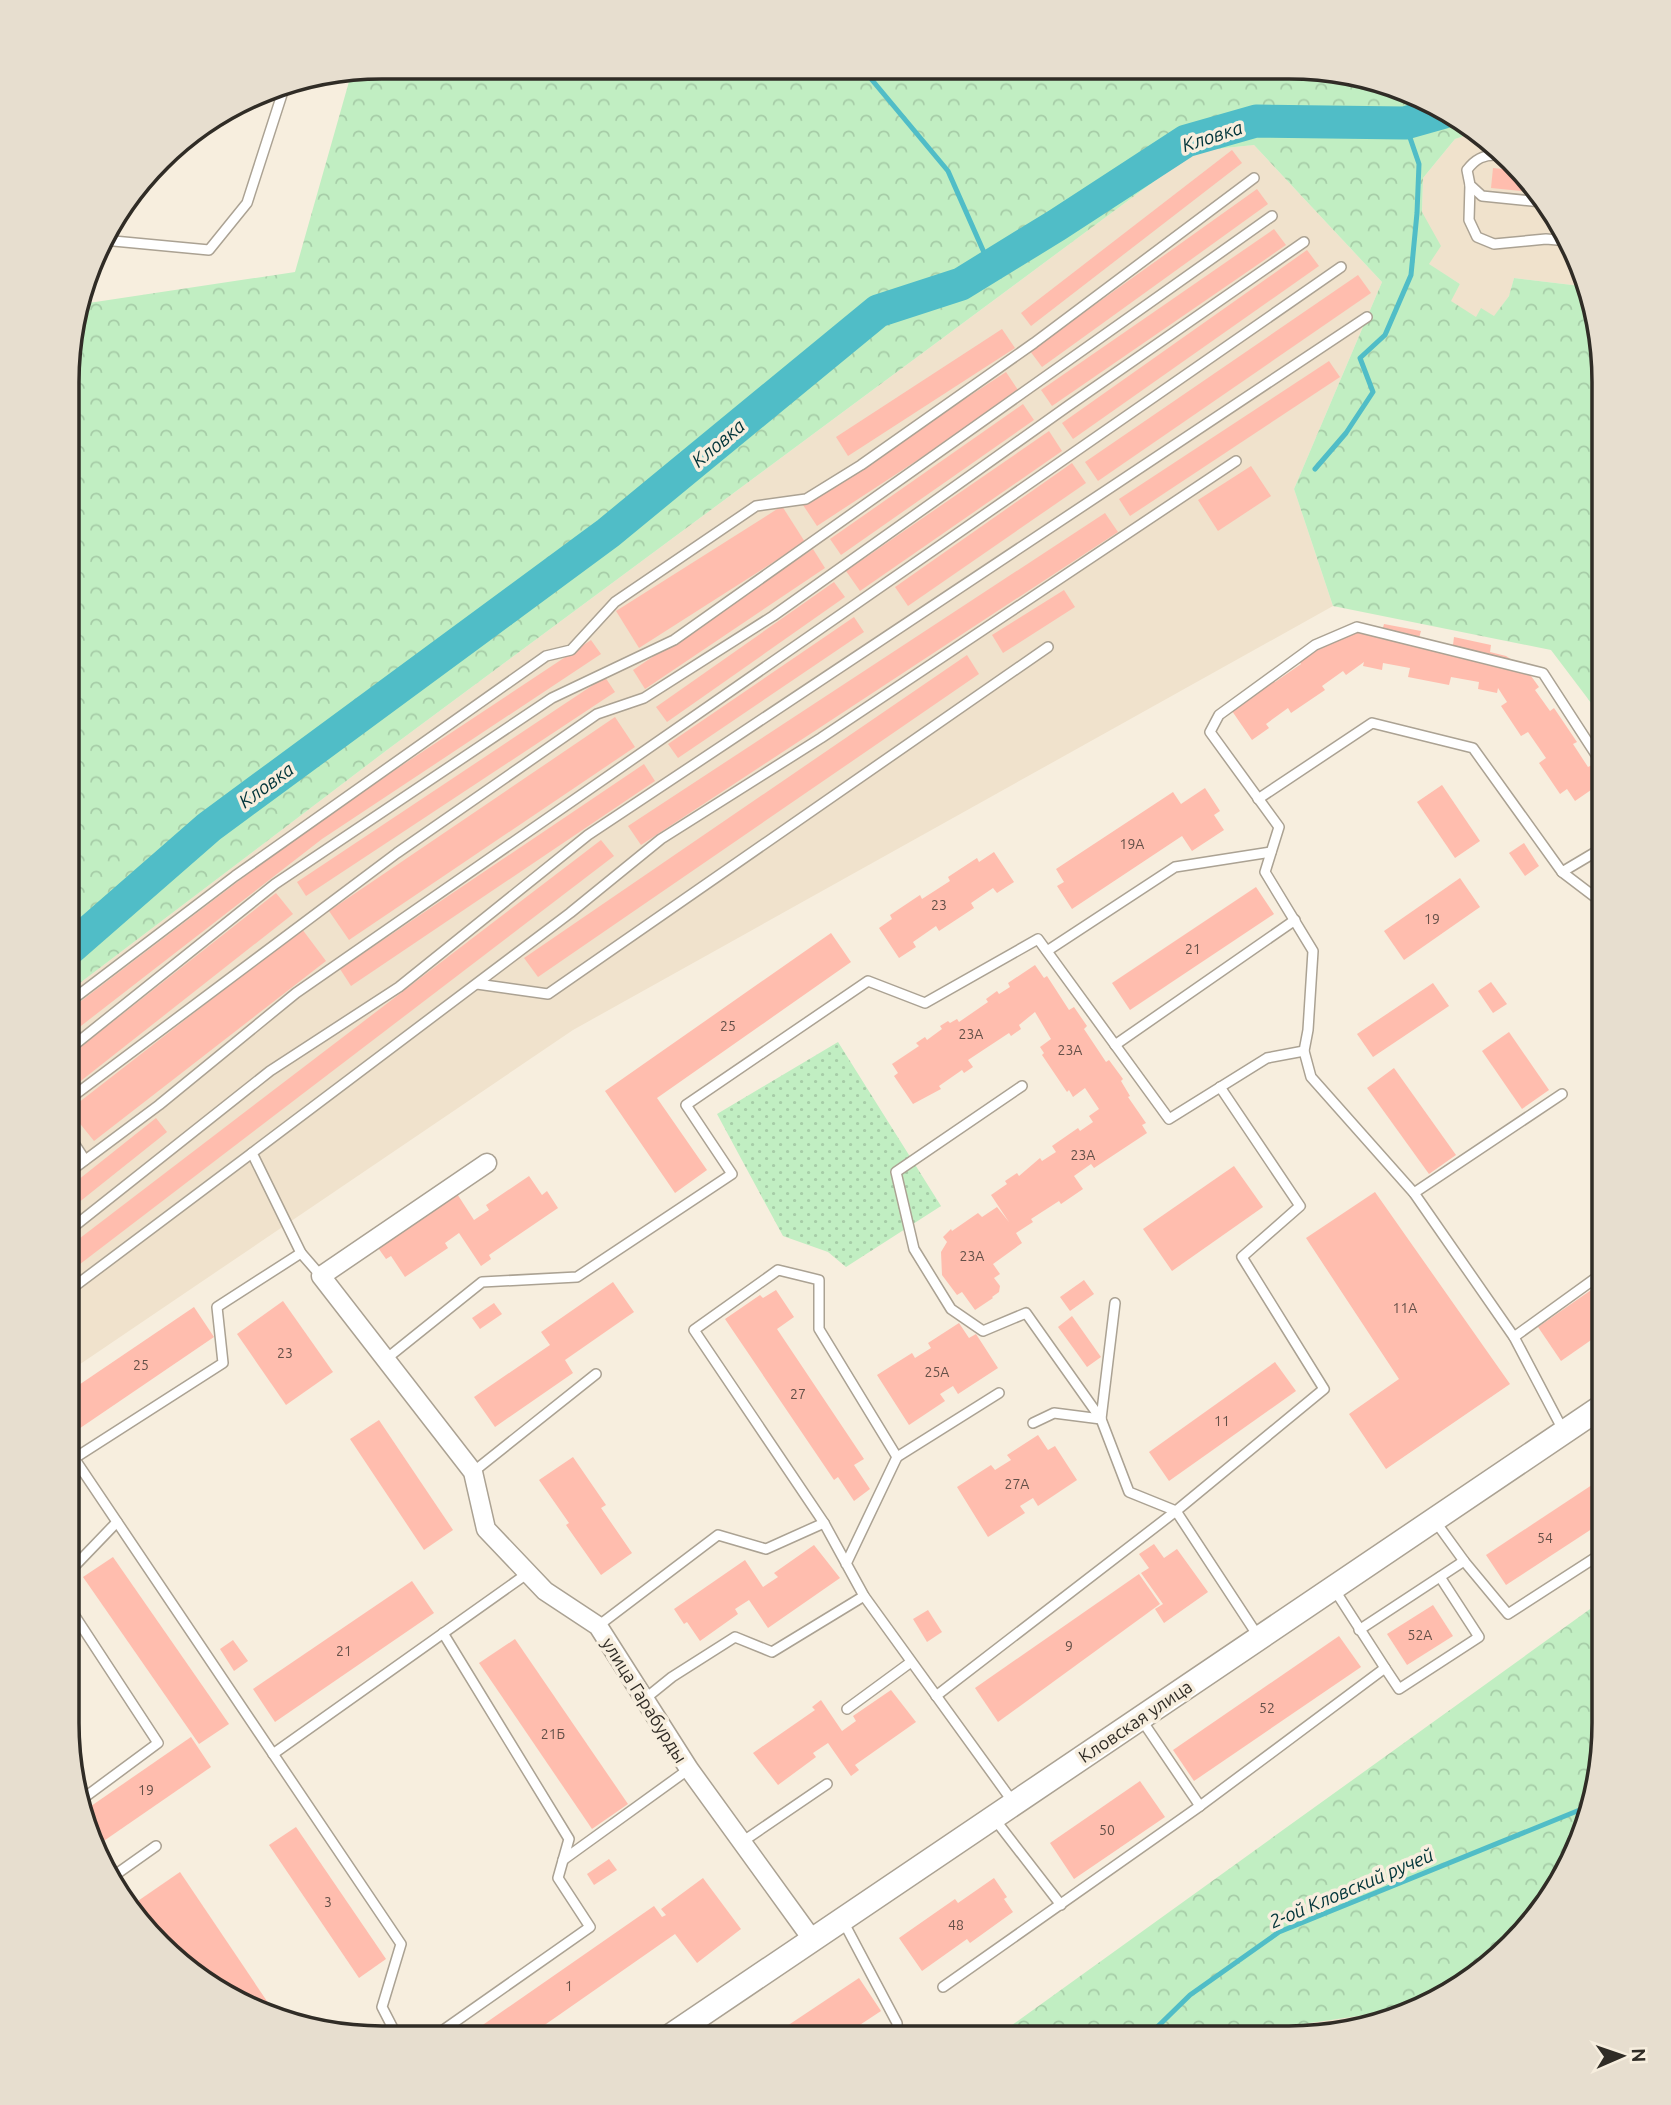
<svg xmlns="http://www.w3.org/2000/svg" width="1671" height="2105" viewBox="0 0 1671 2105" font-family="Ubuntu,sans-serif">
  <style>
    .built { fill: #f0e2cc }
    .forest { fill: url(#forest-crowns) }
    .park { fill: url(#park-dots) }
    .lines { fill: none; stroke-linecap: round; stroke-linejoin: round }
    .stream { stroke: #50bdc7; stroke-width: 5 }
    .river { stroke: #50bdc7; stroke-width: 33 }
    .building { fill: #ffbdae }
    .service-casing { stroke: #aba293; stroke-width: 12 }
    .minor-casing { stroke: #aba293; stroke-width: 21 }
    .tertiary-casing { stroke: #aba293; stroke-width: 26 }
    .service { stroke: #fff; stroke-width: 9 }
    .minor { stroke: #fff; stroke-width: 18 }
    .tertiary { stroke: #fff; stroke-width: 23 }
    .labels { text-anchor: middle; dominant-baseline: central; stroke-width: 7; stroke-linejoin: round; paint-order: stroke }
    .number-label { font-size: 14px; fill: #645048 }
    .street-label { font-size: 18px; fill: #302c26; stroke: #f7eede }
    .water-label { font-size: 19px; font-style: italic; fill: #003439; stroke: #f7eede }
    .rim { fill: none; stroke: #302c26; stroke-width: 3.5 }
  </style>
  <defs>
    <pattern id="forest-crowns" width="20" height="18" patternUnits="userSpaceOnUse" patternTransform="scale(1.75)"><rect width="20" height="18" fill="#c1eec2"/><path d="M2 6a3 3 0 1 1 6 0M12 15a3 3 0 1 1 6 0" fill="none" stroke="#a6cca7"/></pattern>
    <pattern id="park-dots" width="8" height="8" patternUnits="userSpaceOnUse" patternTransform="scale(1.75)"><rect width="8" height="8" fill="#c1eec2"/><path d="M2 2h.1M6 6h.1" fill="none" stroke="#a6cca7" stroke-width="1.8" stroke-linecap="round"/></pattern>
  </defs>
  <rect width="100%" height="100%" fill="#f7eede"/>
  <g class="built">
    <path d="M1476 132 1562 224 1589 287 1514 278 1509 296 1494 317 1476 318 1450 301 1460 284 1428 264 1422 212 1423 178 1455 139Z"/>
    <path d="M1254 145 1382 282 1294 489 1333 606 573 1030 67 1373 68 992 387 750 1195 151Z"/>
    <path d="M1372 2014 1373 2019 1310 2038H1272L1283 2027Z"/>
  </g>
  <g class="forest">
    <path d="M381 67 1331 69 1465 120 1476 132 1455 139 1423 178 1422 212 1441 246 1429 264 1460 284 1451 301 1476 317 1481 308 1494 316 1509 296 1514 278 1589 287 1594 300 1604 381V720L1551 650 1333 606 1294 489 1382 282 1254 145 1195 151 387 750 68 992 69 340 82 304 295 272 352 71Z"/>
    <path d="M1604 1599V1744L1588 1824 1552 1898 1447 1996 1373 2019 1372 2014 1283 2027 1272 2038H994Z"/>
  </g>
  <path class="park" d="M838 1042 941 1206 846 1267 828 1252 783 1236 717 1114Z"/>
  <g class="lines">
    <g class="stream">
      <path d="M862 68 948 171 990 266"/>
      <path d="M1315 469 1346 433 1373 392 1360 358 1385 335 1411 275 1417 213 1419 164 1405 123"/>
      <path d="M1146 2038 1190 1995 1279 1932 1592 1805"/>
    </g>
    <path class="river" d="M68 950 209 827 608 533 878 311 961 284 1057 225 1186 141 1256 121 1405 123 1444 112"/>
  </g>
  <g class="building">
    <path d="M1232 150 1242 163 1031 326 1021 313Z"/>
    <path d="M1493 168 1512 170 1532 192 1491 188Z"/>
    <path d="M1257 189 1268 204 1042 367 1030 351Z"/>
    <path d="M1274 229 1286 245 1052 406 1041 390Z"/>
    <path d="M1307 250 1319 266 1073 439 1062 423Z"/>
    <path d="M1358 275 1371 293 1098 481 1085 462Z"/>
    <path d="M1002 329 1015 348 848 456 836 437Z"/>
    <path d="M1329 361 1340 377 1130 516 1119 499Z"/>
    <path d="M1006 372 1020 393 817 526 803 505Z"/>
    <path d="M1023 404 1034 420 841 555 830 539Z"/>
    <path d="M1049 431 1062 451 860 591 846 571Z"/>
    <path d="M1072 463 1086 483 908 606 895 587Z"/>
    <path d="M1251 466 1271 496 1218 531 1198 500Z"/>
    <path d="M782 506 805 542 639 648 616 611Z"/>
    <path d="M1105 513 1118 532 641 845 628 826Z"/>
    <path d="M813 549 825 568 645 689 633 670Z"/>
    <path d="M834 582 845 597 667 722 656 707Z"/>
    <path d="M1064 590 1075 607 1003 653 992 635Z"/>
    <path d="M854 617 864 632 678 758 668 744Z"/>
    <path d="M1384 624 1421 631 1419 638 1453 645 1454 637 1491 645 1490 652 1506 656 1526 669 1539 687 1535 690 1550 711 1554 708 1577 742 1573 744 1588 767 1592 765 1604 781 1575 801 1567 789 1560 794 1539 763 1546 758 1528 732 1521 736 1501 706 1507 702 1498 688 1497 693 1478 689 1479 682 1451 677 1449 685 1408 677 1410 668 1383 663 1382 670 1363 666 1364 662 1346 675 1343 671 1322 686 1325 690 1291 713 1288 708 1266 724 1269 728 1252 740 1232 711 1244 703 1239 696 1270 675 1275 682 1301 664 1297 657 1327 636 1331 643 1344 634 1369 628 1382 631Z"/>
    <path d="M591 640 601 654 322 839 68 1036V1011L312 825Z"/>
    <path d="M967 655 979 674 538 977 524 958Z"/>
    <path d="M605 677 615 692 306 896 297 882Z"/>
    <path d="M615 717 635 747 349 940 329 911Z"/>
    <path d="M644 764 655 781 351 986 340 969Z"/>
    <path d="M1442 785 1480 841 1455 858 1417 802Z"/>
    <path d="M1205 788 1220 811 1214 815 1224 830 1192 851 1182 836 1072 909 1057 886 1064 882 1056 869 1173 792 1181 804Z"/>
    <path d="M601 840 614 856 67 1274V1248Z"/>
    <path d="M1524 843 1539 866 1525 876 1509 853Z"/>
    <path d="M994 852 1014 882 997 893 993 888 971 903 974 908 939 931 936 926 913 942 916 947 899 958 879 928 892 919 890 915 920 895 922 899 950 881 948 877 977 858 979 862Z"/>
    <path d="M1460 878 1480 907 1404 960 1384 931Z"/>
    <path d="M1256 887 1274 914 1130 1010 1112 983Z"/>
    <path d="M276 893 293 914 68 1091V1057Z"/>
    <path d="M302 929 326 961 94 1141 69 1110Z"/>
    <path d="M831 933 851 962 657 1098 707 1170 675 1193 605 1091Z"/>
    <path d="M1035 965 1044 978 1047 976 1069 1010 1074 1007 1087 1026 1084 1029 1106 1062 1109 1060 1123 1079 1121 1081 1130 1096 1128 1097 1146 1123 1142 1125 1147 1133 1094 1168 1091 1164 1074 1176 1083 1189 1061 1204 1059 1201 1031 1219 1033 1222 1016 1233 1022 1243 993 1264 1000 1274 994 1278 1000 1286 999 1292 992 1297 993 1298 975 1310 962 1292 957 1295 942 1275 941 1252 947 1242 943 1237 951 1229 952 1231 978 1213 982 1217 997 1207 1009 1222 991 1195 1007 1184 1005 1181 1017 1173 1019 1176 1040 1158 1042 1161 1056 1152 1052 1146 1078 1128 1080 1131 1093 1122 1089 1116 1099 1109 1085 1088 1073 1097 1069 1090 1067 1092 1042 1055 1044 1053 1040 1047 1051 1039 1035 1012 1019 1025 1021 1029 1011 1036 1009 1033 968 1060 973 1067 964 1073 962 1070 939 1086 941 1089 913 1104 894 1076 898 1073 892 1064 919 1046 916 1043 925 1037 927 1040 942 1029 940 1026 948 1021 950 1023 957 1019 959 1022 988 1002 986 999 997 991 999 994 1010 987 1008 983Z"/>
    <path d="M1491 982 1507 1004 1493 1013 1478 991Z"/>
    <path d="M1433 983 1449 1006 1373 1057 1357 1034Z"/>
    <path d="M1509 1032 1549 1090 1522 1109 1482 1051Z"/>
    <path d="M1394 1068 1456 1155 1429 1174 1367 1088Z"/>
    <path d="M156 1118 167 1132 68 1211V1188Z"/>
    <path d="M1234 1166 1263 1207 1172 1271 1143 1229Z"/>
    <path d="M529 1176 542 1195 547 1191 558 1208 489 1255 491 1259 481 1266 459 1233 445 1243 448 1248 405 1277 391 1256 386 1259 376 1245 452 1186 474 1220 489 1210 486 1205Z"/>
    <path d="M1375 1192 1510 1384 1386 1469 1349 1414 1399 1379 1306 1238Z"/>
    <path d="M1084 1280 1094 1294 1070 1311 1060 1297Z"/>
    <path d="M1604 1281V1331L1561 1361 1538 1327Z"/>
    <path d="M613 1282 634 1312 565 1360 573 1373 495 1427 474 1397 550 1345 541 1332Z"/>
    <path d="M776 1290 794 1317 777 1329 864 1459 854 1465 870 1489 854 1501 838 1477 834 1480 725 1319 760 1295 763 1298Z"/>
    <path d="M283 1301 333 1372 286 1405 237 1334Z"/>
    <path d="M494 1303 502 1314 480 1329 472 1318Z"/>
    <path d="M194 1307 214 1337 67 1437V1393Z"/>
    <path d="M1072 1316 1101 1357 1087 1367 1058 1327Z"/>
    <path d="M959 1323 969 1338 976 1334 998 1368 958 1394 953 1386 940 1394 945 1401 909 1425 877 1375 912 1353 915 1358 931 1348 928 1343Z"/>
    <path d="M1275 1362 1296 1391 1169 1481 1149 1452Z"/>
    <path d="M379 1420 453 1530 424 1550 350 1439Z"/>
    <path d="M1038 1435 1048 1450 1055 1446 1077 1480 1038 1506 1033 1498 1020 1506 1025 1513 988 1537 957 1487 991 1465 995 1470 1011 1460 1007 1455Z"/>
    <path d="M573 1457 606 1505 601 1508 632 1553 601 1575 566 1525 569 1523 539 1480Z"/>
    <path d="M1604 1477V1521L1506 1585 1486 1555Z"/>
    <path d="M1154 1544 1164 1558 1177 1549 1208 1592 1164 1623 1155 1609 1163 1604 1141 1573 1149 1568 1139 1554Z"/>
    <path d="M814 1545 840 1578 768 1628 749 1600 735 1609 738 1614 700 1641 687 1622 684 1624 674 1609 745 1560 763 1587 778 1577 774 1573Z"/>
    <path d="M113 1557 229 1724 199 1744 83 1577Z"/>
    <path d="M1139 1574 1160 1604 998 1722 975 1688Z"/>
    <path d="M412 1581 434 1613 275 1722 253 1689Z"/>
    <path d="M1433 1605 1453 1636 1407 1665 1387 1634Z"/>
    <path d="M928 1610 942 1632 927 1642 913 1619Z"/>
    <path d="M1339 1636 1361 1667 1194 1781 1173 1750Z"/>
    <path d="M515 1639 628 1804 592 1829 479 1663Z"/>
    <path d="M233 1640 248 1661 234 1671 220 1649Z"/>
    <path d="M891 1690 916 1722 855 1765 859 1770 851 1776 828 1743 813 1753 816 1757 778 1785 753 1753 815 1710 812 1707 821 1700 842 1731 856 1721 853 1716Z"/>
    <path d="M191 1737 211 1767 95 1847 81 1813Z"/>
    <path d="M1140 1781 1165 1817 1074 1879 1050 1843Z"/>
    <path d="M296 1827 386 1959 359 1978 269 1845Z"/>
    <path d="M609 1859 617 1870 594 1885 587 1874Z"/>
    <path d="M180 1872 281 2022 207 1986 132 1905Z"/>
    <path d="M703 1878 741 1929 697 1963 675 1934 526 2038H464L654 1906 662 1917 666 1915 661 1909Z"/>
    <path d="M994 1878 1007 1897 1004 1899 1013 1912 970 1943 967 1939 922 1971 899 1938 955 1899 958 1903Z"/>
    <path d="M859 1978 881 2011 840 2038H769Z"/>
  </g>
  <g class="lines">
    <g class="service-casing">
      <g id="service">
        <path d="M1498 155C1484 154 1475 159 1467 170L1470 185 1482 196 1542 202"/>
        <path d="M1470 185 1469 220 1477 237 1494 244 1546 239 1569 241"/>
        <path d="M103 240 209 250 247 203 286 82"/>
        <path d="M1258 799 1372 723 1473 748 1562 872 1604 847"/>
        <path d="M1562 872 1604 904"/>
        <path d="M1047 951 1175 867 1271 852"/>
        <path d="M477 984 548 994 1048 647"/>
        <path d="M68 1003 235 876 546 656 571 650 615 602 756 506 806 499 861 465 1034 343 1254 178"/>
        <path d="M1115 1045 1295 920"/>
        <path d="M68 1050 275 884 552 698 674 640 1272 216"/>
        <path d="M1022 1086 896 1172 914 1249 951 1309 983 1331 1026 1313 1101 1419"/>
        <path d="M68 1100 397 853 597 714 644 698 773 616 1068 406 1304 242"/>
        <path d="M68 1134 85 1160"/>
        <path d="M68 1173 159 1105 296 993 1341 267"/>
        <path d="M1414 1193 1562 1094"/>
        <path d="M67 1232 270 1071 399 987 588 835 1367 317"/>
        <path d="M301 1253 252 1153 570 913 661 839 821 738 1236 461"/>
        <path d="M67 1292 252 1153"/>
        <path d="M1115 1303 1101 1419 1129 1492 1176 1511 1258 1636"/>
        <path d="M1514 1337 1604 1272"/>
        <path d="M386 1359 482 1282 577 1277 732 1174 686 1105 868 981 925 1003 1038 939 1169 1119 1267 1058 1304 1051"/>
        <path d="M1033 1423 1054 1413 1101 1419"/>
        <path d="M1563 1430 1514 1337 1414 1193 1311 1077 1304 1051 1308 1030 1313 951 1265 872 1279 827 1210 732 1219 715 1315 645 1357 627 1543 673 1604 767"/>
        <path d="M897 1457 999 1393"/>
        <path d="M74 1458 401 1944 382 2007 398 2038"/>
        <path d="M67 1463 223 1363 217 1307 301 1253 321 1276"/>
        <path d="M473 1472 596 1374"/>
        <path d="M1435 1521 1464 1561 1508 1614 1604 1552"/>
        <path d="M846 1564 897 1457 819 1329V1280L778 1270 694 1330 824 1523 864 1596 1013 1802"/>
        <path d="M67 1574 117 1522"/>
        <path d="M67 1604 158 1743 77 1803"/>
        <path d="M598 1626 718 1535 766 1549 824 1523"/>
        <path d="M1359 1630 1464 1561"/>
        <path d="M1385 1668 1399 1689 1479 1637 1440 1577"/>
        <path d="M936 1696 1176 1511 1324 1389 1242 1257 1300 1206 1220 1087"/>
        <path d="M646 1698 672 1677 735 1637 772 1652 864 1596"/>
        <path d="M847 1709 911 1662"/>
        <path d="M1141 1719 1200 1806 1385 1668 1334 1589"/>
        <path d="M273 1754 528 1573"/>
        <path d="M993 1817 1061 1905"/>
        <path d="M742 1842 827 1784"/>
        <path d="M563 1860 689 1769"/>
        <path d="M108 1880 156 1846"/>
        <path d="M843 1921 897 2023 898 2038"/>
        <path d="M943 1987 1200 1806"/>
        <path d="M432 2038 590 1927 558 1878 569 1839 443 1633"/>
      </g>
    </g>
    <g class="minor-casing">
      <path id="minor" d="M487 1163 321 1276 473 1472 486 1529 545 1591 598 1626 689 1769 812 1939"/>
    </g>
    <g class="tertiary-casing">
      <path id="tertiary" d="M667 2038 1604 1405"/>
    </g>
    <use href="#service" class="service"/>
    <use href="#minor" class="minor"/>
    <use href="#tertiary" class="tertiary"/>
  </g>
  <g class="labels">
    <g class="number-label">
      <text x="1132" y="844">19А</text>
      <text x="939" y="905">23</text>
      <text x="1432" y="919">19</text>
      <text x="1193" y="949">21</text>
      <text x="728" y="1026">25</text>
      <text x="971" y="1034">23А</text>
      <text x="1070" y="1050">23А</text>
      <text x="1083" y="1155">23А</text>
      <text x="972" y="1256">23А</text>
      <text x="1405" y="1308">11А</text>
      <text x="285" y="1353">23</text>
      <text x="141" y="1365">25</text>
      <text x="937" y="1372">25А</text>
      <text x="798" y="1394">27</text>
      <text x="1222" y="1421">11</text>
      <text x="1017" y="1484">27А</text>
      <text x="1545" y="1538">54</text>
      <text x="1420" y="1635">52А</text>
      <text x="1069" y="1646">9</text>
      <text x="344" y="1651">21</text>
      <text x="1267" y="1708">52</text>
      <text x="553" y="1734">21Б</text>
      <text x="146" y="1790">19</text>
      <text x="1107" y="1830">50</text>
      <text x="328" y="1902">3</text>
      <text x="956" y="1925">48</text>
      <text x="569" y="1986">1</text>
    </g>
    <g class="street-label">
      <text transform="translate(645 1700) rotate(58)">улица Гарабурды</text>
      <text transform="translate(1135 1721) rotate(-34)">Кловская улица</text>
    </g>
    <g class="water-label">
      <text transform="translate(1212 136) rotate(-18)">Кловка</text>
      <text transform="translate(718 443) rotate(-40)">Кловка</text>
      <text transform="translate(266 785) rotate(-36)">Кловка</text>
      <text transform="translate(1351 1888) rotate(-23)">2-ой Кловский ручей</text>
    </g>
  </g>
  <path d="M0 0H1671V2105H0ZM382 79H1289A303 303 0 0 1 1592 382V1723A303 303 0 0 1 1289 2026H382A303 303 0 0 1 79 1723V382A303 303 0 0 1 382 79Z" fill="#e7decf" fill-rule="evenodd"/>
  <path class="rim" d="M382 79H1289A303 303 0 0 1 1592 382V1723A303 303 0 0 1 1289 2026H382A303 303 0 0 1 79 1723V382A303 303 0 0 1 382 79Z"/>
  <g transform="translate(1622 2056) rotate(88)" stroke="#f7eede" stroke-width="5" paint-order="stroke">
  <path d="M0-5L12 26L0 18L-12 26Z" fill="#302c26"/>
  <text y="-10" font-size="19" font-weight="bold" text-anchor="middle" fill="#302c26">N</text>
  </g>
</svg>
